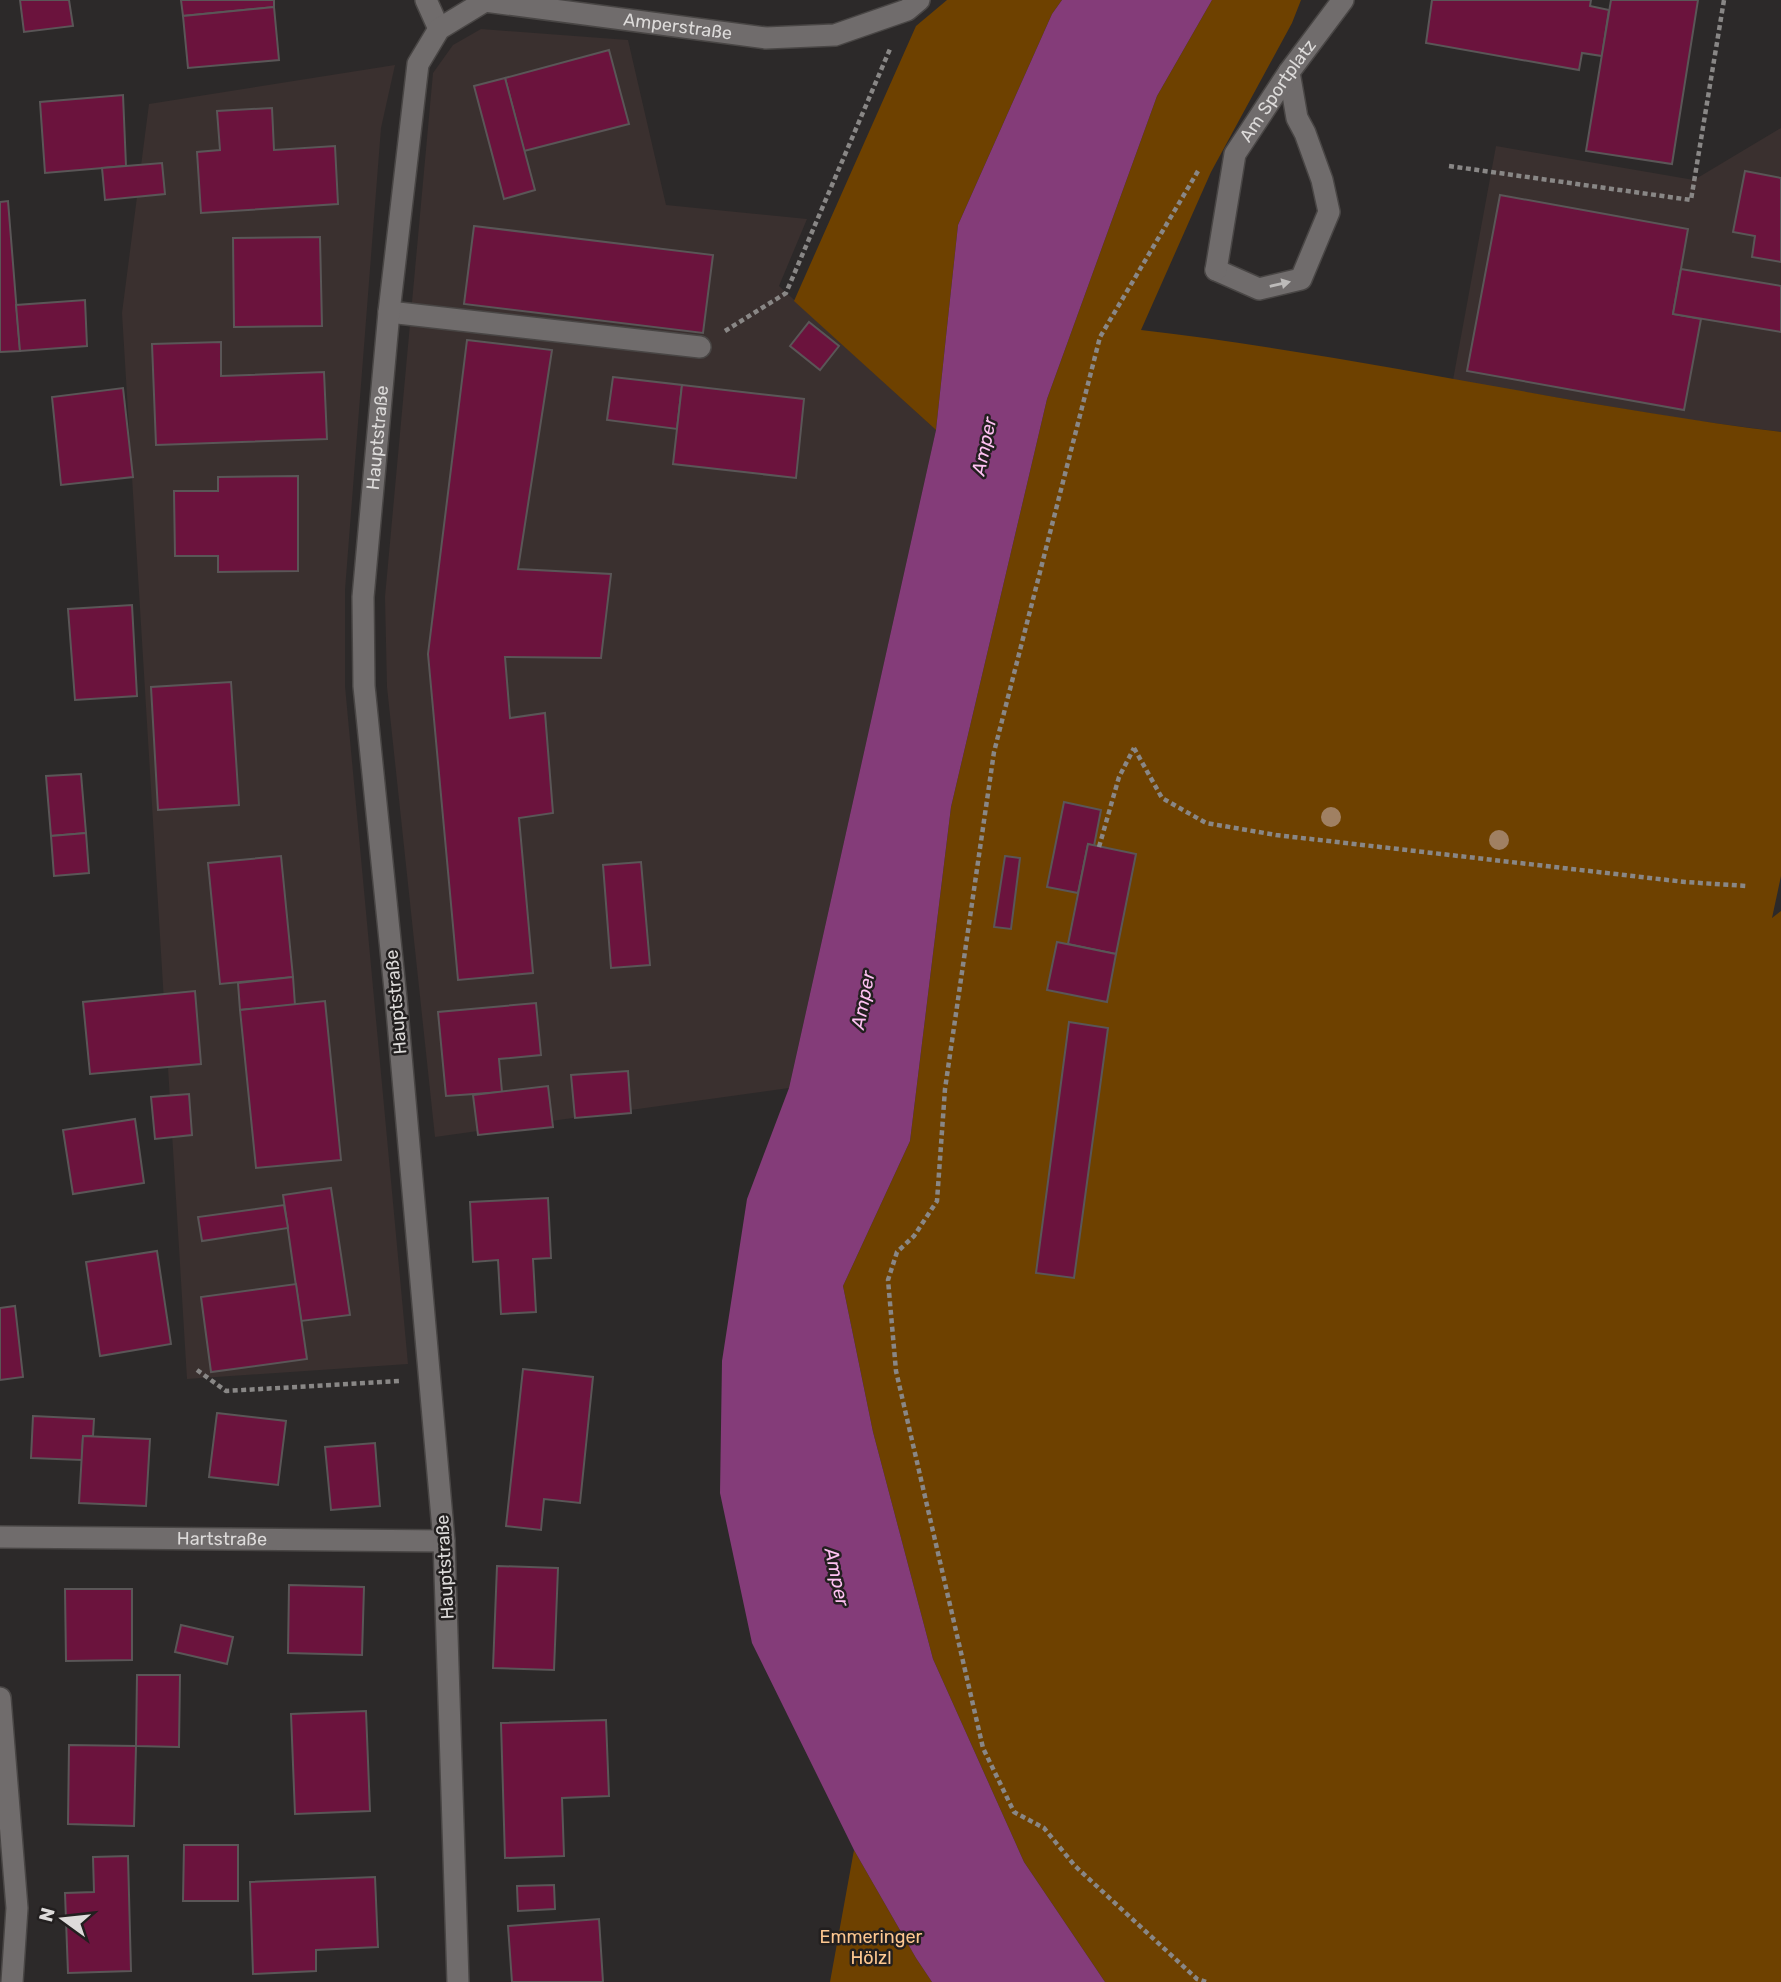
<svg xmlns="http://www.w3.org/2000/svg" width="1781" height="1982" viewBox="0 0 1781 1982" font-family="Rubik,sans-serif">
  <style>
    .built { fill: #3a302f }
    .green { fill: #6e4100 }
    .water { fill: #843c79 }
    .building { fill: #6b133d; stroke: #5a5657; stroke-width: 2 }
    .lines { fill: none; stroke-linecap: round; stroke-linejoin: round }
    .lane-casing { stroke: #494645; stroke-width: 24 }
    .street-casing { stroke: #494645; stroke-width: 24 }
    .path { stroke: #898786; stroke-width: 4.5; stroke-dasharray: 5 3.5; stroke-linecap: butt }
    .lane { stroke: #706c6c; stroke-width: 21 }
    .street { stroke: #706c6c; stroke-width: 21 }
    .tree { fill: #a08062 }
    .oneway { fill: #bcbab9 }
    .labels { text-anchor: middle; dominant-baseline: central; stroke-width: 5; stroke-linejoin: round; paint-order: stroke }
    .street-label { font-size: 18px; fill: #dddbda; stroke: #221f1f }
    .park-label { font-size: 18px; fill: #fec891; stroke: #221f1f }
    .water-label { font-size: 19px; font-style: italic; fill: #fec1f2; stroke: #221f1f }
  </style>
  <rect width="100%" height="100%" fill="#2c2929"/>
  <g class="built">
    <path d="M481 29 628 40 666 205 807 219 779 286 936 430 789 1088 435 1137 387 687 385 597 433 73 453 45Z"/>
    <path d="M395 65 381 128 345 590V686L408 1364 187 1379 122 313 149 104Z"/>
    <path d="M1781 128V432L1683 419 1453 380 1496 146 1694 180Z"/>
  </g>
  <g class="green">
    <path d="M947 0H1062L1052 14 958 225 936 430 794 301 916 26Z"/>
    <path d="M1212 0H1301L1292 23 1211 172 1141 330C1356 355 1567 405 1781 432V876L1772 918 1781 911V1982H1105L1024 1862 933 1659 873 1432 843 1286 910 1141 951 807 1047 399 1157 96Z"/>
    <path d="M854 1850 916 1958 932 1982H830Z"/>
  </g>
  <path class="water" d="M1062 0H1212L1157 96 1047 399 951 807 910 1141 843 1286 873 1432 933 1659 1024 1862 1105 1982H932L916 1958 854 1850 752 1643 720 1493 722 1361 747 1199 789 1088 936 430 958 225 1052 14Z"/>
  <g class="building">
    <path d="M20 0H69L73 26 24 32Z"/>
    <path d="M181 0H274V7L183 16Z"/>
    <path d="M1432 0H1591L1590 6 1609 10 1602 56 1582 53 1579 70 1426 43Z"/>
    <path d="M1611 0H1698L1672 164 1586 151Z"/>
    <path d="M274 7 279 60 188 68 183 16Z"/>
    <path d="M609 50 629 124 524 151 505 78Z"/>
    <path d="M505 78 535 190 504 199 474 86Z"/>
    <path d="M123 95 126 166 45 173 40 102Z"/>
    <path d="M272 108 274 150 335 146 338 204 201 213 197 152 220 150 217 111Z"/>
    <path d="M162 163 165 194 105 200 102 168Z"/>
    <path d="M1745 171 1781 178V262L1752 257 1755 236 1733 232Z"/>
    <path d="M1500 195 1688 229 1673 314 1701 319 1684 410 1467 371Z"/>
    <path d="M8 201 20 351 0 352V202Z"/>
    <path d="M474 226 713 255 703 333 464 304Z"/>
    <path d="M320 237 322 326 234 327 233 238Z"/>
    <path d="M1681 269 1781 286V332L1673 314Z"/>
    <path d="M85 300 87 346 20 351 16 305Z"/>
    <path d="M809 322 839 346 820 370 790 346Z"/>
    <path d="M467 340 552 350 518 569 611 574 601 658 505 657 510 718 545 713 553 813 519 818 533 973 458 980 428 654Z"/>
    <path d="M221 342V376L324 372 327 439 156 445 152 344Z"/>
    <path d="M613 377 682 385 677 429 607 420Z"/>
    <path d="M682 385 804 399 796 478 673 464Z"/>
    <path d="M123 388 133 477 61 485 52 397Z"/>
    <path d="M298 476V571L218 572V556H175L174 491H218V477Z"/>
    <path d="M132 605 137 696 75 700 68 609Z"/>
    <path d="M231 682 239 805 158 810 151 687Z"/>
    <path d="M81 774 86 833 51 836 46 776Z"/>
    <path d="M1064 802 1101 810 1094 846 1088 844 1078 893 1047 887Z"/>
    <path d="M86 833 89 873 54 876 51 836Z"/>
    <path d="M1088 844 1136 854 1116 954 1068 944Z"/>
    <path d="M281 856 293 977 220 984 208 863Z"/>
    <path d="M1005 856 1020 858 1011 929 994 927Z"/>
    <path d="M641 862 650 965 611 968 603 865Z"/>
    <path d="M1057 942 1116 954 1107 1002 1047 990Z"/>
    <path d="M293 977 295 1005 240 1010 238 983Z"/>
    <path d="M195 991 201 1064 90 1074 83 1002Z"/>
    <path d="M325 1001 341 1160 256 1168 240 1010Z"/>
    <path d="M536 1003 541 1055 499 1059 502 1092 446 1096 438 1012Z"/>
    <path d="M1069 1022 1108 1028 1074 1278 1036 1273Z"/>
    <path d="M628 1071 631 1113 575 1118 571 1075Z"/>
    <path d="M548 1086 553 1127 478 1135 473 1095Z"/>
    <path d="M189 1094 192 1135 155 1139 151 1097Z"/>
    <path d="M135 1119 144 1183 73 1194 63 1130Z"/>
    <path d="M331 1188 350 1315 301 1321 283 1195Z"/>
    <path d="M548 1198 551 1258 533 1259 536 1312 501 1314 498 1260 473 1262 470 1202Z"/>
    <path d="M284 1205 288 1228 202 1241 198 1217Z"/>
    <path d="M157 1251 171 1344 100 1356 86 1262Z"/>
    <path d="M296 1284 307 1359 211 1372 201 1297Z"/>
    <path d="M15 1306 23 1377 0 1380V1308Z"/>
    <path d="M523 1369 593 1377 580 1503 544 1499 541 1530 506 1526Z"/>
    <path d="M217 1413 286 1421 278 1485 209 1477Z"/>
    <path d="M33 1416 94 1419 93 1436H83L82 1460 31 1458Z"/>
    <path d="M83 1436 150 1439 146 1506 79 1503Z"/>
    <path d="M375 1443 380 1506 331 1510 325 1447Z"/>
    <path d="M497 1566 558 1568 554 1670 493 1668Z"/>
    <path d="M289 1585 364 1587 362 1655 288 1653Z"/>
    <path d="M65 1589H132V1660L66 1661Z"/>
    <path d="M181 1625 233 1637 227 1664 175 1652Z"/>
    <path d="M137 1675H180L179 1747 136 1746Z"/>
    <path d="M366 1711 370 1811 295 1814 291 1714Z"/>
    <path d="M606 1720 609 1796 562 1798 564 1856 505 1858 501 1723Z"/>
    <path d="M69 1745 136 1746 134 1826 68 1824Z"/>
    <path d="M184 1845H238V1901H183Z"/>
    <path d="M128 1856 131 1971 68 1973 65 1893 94 1892 93 1857Z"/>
    <path d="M375 1877 378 1947 316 1950V1971L253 1974 250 1882Z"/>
    <path d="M554 1885 555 1909 518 1911 517 1886Z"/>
    <path d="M599 1919 603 1982H512L508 1926Z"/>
  </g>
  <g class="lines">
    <g class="lane-casing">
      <g id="lane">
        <path d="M1216 270 1259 289 1301 279 1329 212 1322 180 1305 133 1297 118 1289 72"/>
        <path d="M389 312 700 347"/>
      </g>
    </g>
    <g class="street-casing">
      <g id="street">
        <path d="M426 0 439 29"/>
        <path id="s1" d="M1216 270 1235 154 1289 72 1343 0"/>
        <path id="s2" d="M0 1537 444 1541"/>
        <path d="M0 1698 17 1908 12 1982"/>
        <path id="s3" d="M458 1982 444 1541 396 999 364 686 363 597 389 312 418 64 439 29 485 1 766 38 835 35 907 10 919 0"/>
      </g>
    </g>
    <g class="path">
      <path d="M1449 166 1691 200 1724 0"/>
      <path d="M1198 171 1100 337 994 752 945 1089 937 1201 914 1236 897 1252 888 1280 896 1371 983 1748 1014 1812 1044 1828 1075 1866 1197 1979 1206 1982"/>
      <path d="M725 331 786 293 890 49"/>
      <path d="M1134 748 1162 798 1206 823 1276 835 1685 882 1747 886"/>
      <path d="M1099 847 1119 777 1134 748"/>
      <path d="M197 1370 226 1391 399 1381"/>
    </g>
    <use href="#lane" class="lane"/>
    <use href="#street" class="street"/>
  </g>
  <g class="tree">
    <circle cx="1331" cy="817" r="10"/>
    <circle cx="1499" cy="840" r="10"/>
  </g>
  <defs><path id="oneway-solid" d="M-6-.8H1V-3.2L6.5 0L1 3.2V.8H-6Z" transform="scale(1.75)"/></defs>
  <use class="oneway" href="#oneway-solid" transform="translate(1280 284) rotate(-13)"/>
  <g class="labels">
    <g class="street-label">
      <text stroke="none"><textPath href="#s3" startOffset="2214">Amperstraße</textPath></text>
      <text stroke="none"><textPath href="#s1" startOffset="194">Am Sportplatz</textPath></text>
      <text stroke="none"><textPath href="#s3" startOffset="1549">Hauptstraße</textPath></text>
      <text transform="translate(396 1002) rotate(-95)">Hauptstraße</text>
      <text stroke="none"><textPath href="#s2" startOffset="222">Hartstraße</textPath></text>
      <text transform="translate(445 1567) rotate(-93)">Hauptstraße</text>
    </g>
    <g class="park-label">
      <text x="871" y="1937">Emmeringer<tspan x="871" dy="21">Hölzl</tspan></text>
    </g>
    <g class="water-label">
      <text transform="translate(984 446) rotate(-78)">Amper</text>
      <text transform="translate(863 1000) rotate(-79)">Amper</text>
      <text transform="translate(837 1577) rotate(78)">Amper</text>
    </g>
  </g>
  <g transform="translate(63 1919) rotate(285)" stroke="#221f1f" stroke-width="5" paint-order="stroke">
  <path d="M0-5L12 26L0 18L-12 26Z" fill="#dddbda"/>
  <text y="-10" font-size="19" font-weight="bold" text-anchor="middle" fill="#dddbda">N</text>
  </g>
</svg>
